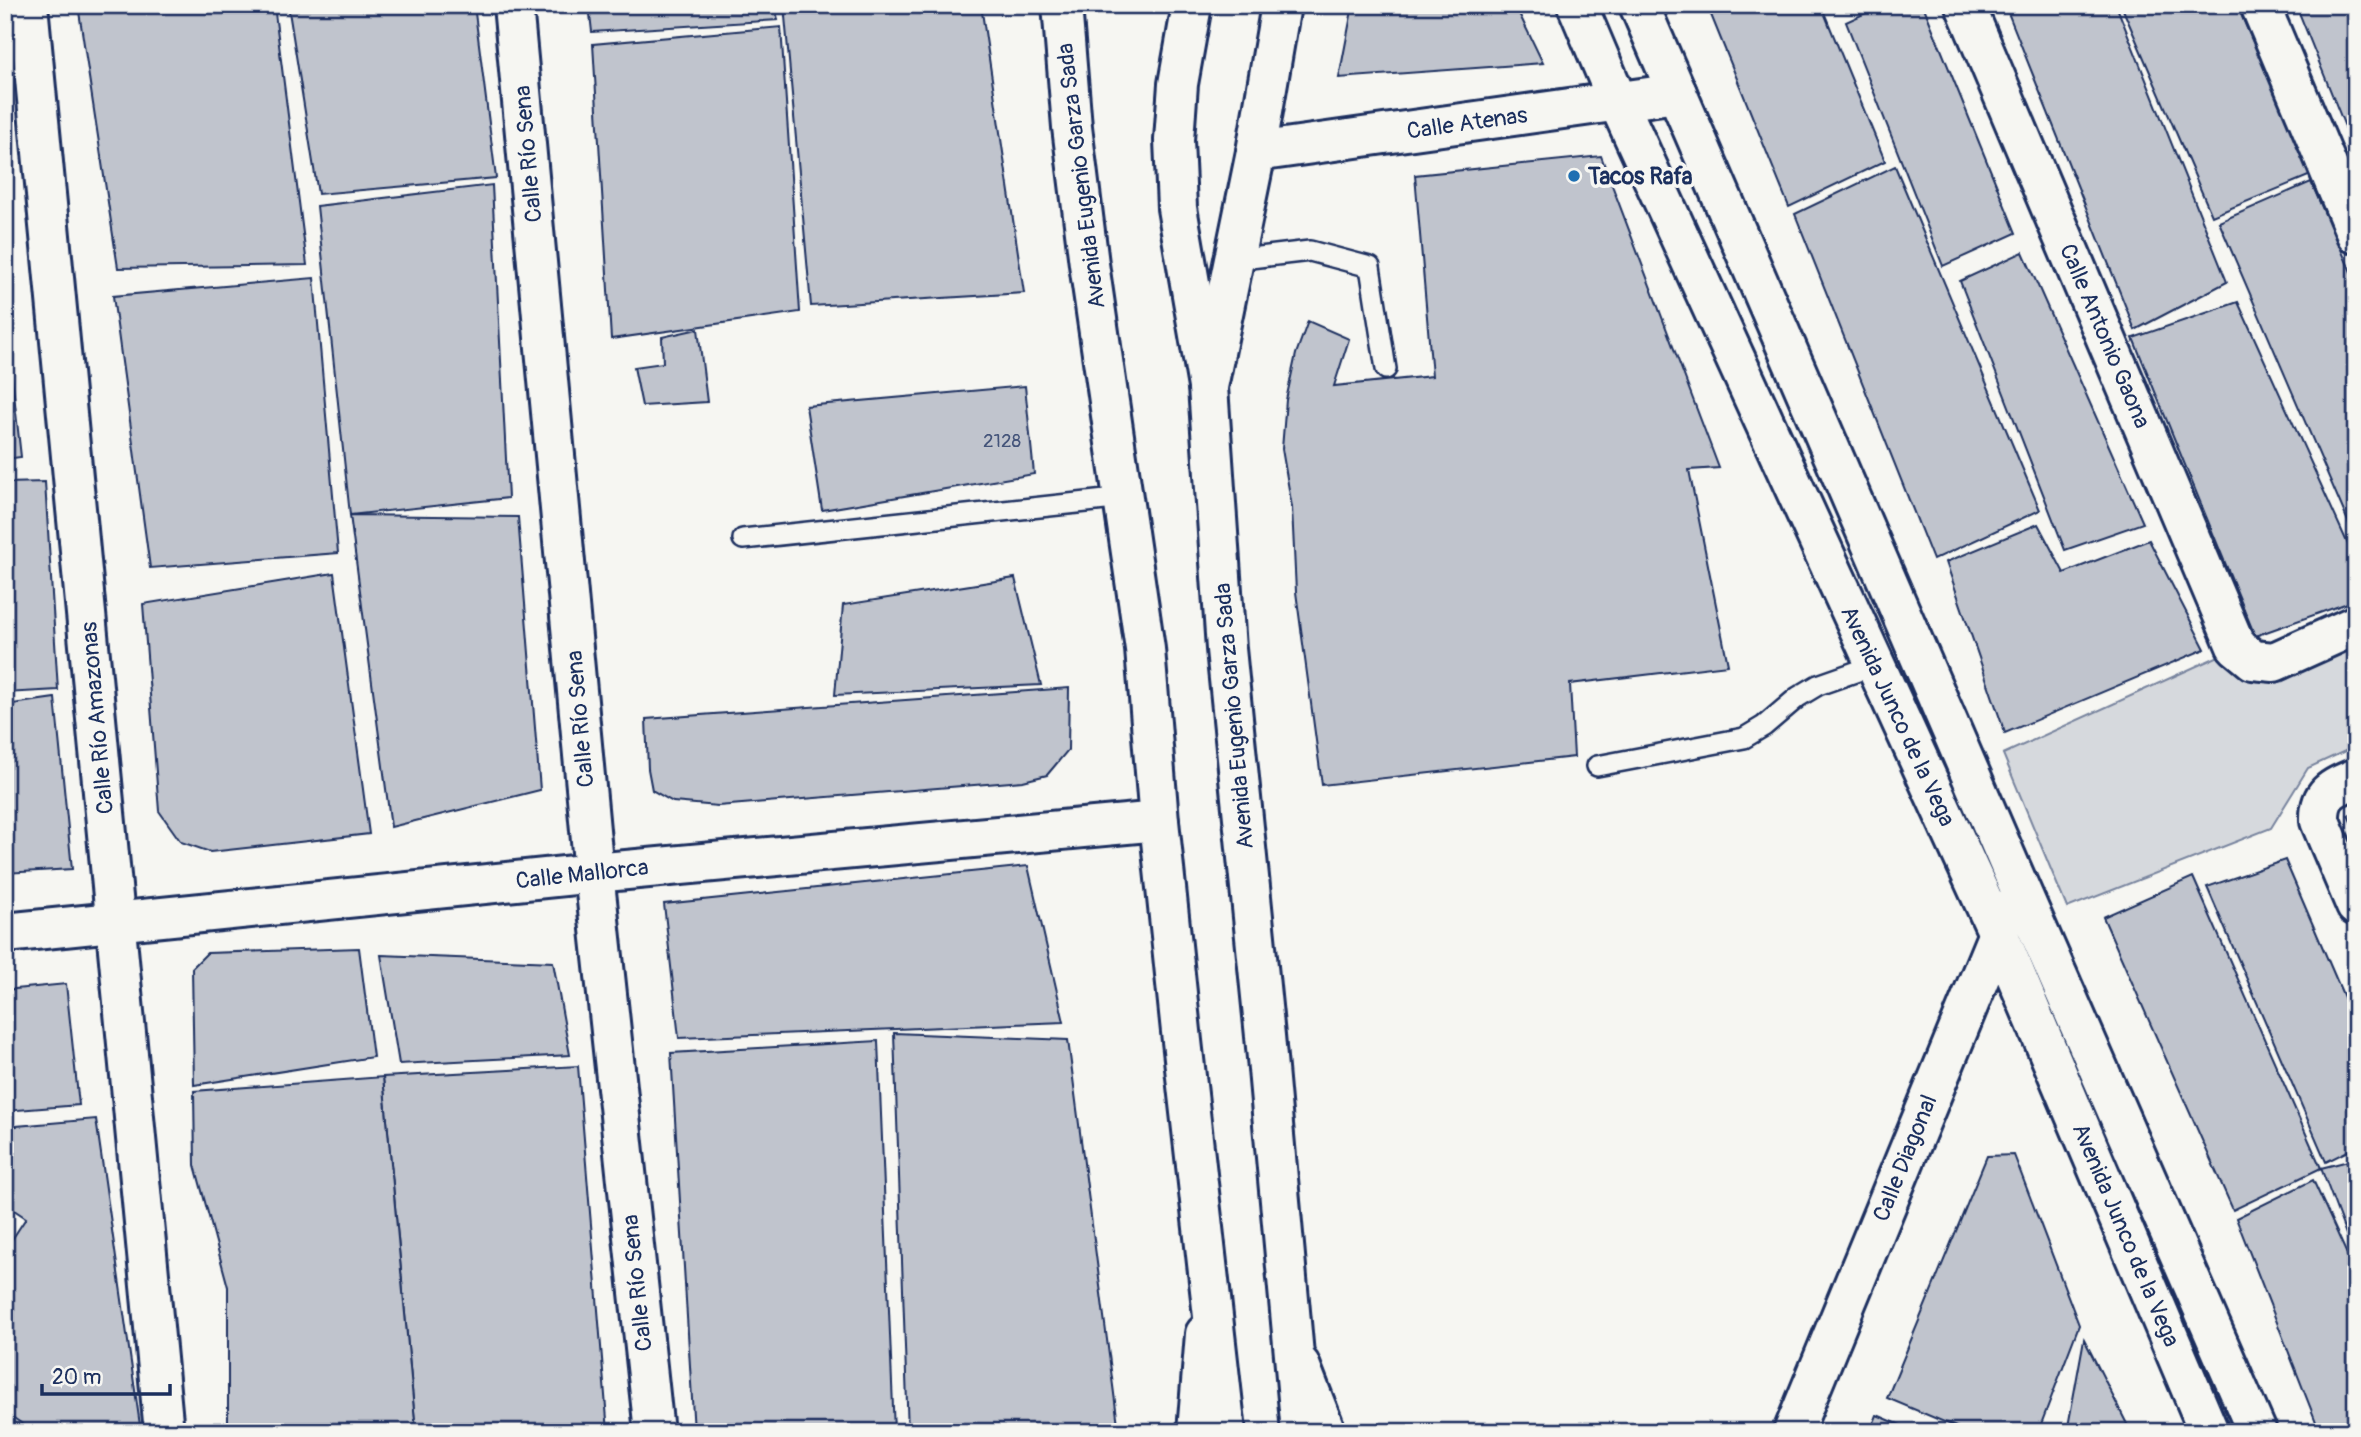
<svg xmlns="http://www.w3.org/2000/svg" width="2361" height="1437" viewBox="0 0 2361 1437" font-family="Pangolin,sans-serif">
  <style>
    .green { fill: #d6d9dd; stroke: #78849e; stroke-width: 2 }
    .building { fill: #c0c4cd; stroke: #1b2f5e; stroke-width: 2 }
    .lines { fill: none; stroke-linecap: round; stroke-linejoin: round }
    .service-casing { stroke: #1b2f5e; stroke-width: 24 }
    .minor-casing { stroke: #1b2f5e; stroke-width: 44 }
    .tertiary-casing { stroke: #1b2f5e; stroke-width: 44 }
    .secondary-casing { stroke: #1b2f5e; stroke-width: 44 }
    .trunk-casing { stroke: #1b2f5e; stroke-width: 44 }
    .service { stroke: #f6f6f2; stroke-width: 19 }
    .minor { stroke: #f6f6f2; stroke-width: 38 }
    .tertiary { stroke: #f6f6f2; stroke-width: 38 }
    .secondary { stroke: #f6f6f2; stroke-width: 38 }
    .trunk { stroke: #f6f6f2; stroke-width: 38 }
    .poi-dot { fill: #1f6fb2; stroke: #f6f6f2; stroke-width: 2.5 }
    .labels { text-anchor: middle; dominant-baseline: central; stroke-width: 7; stroke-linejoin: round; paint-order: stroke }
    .number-label { font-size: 19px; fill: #44547a }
    .street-label { font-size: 23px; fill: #1b2f5e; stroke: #f6f6f2 }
    .poi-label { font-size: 23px; font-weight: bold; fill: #1b2f5e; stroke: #f6f6f2; text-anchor: start }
  </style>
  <rect width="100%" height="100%" fill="#f6f6f2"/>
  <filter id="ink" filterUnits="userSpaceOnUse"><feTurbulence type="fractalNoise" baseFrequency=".0143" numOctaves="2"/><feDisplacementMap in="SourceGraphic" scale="14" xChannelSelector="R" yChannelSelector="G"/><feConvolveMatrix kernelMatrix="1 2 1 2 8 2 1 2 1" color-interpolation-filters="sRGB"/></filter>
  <g filter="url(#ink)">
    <path class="green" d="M2356 632V746L2308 768 2271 828 2067 908 2003 754 2221 655Z"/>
    <g class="building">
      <path d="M78 5H274L307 265 118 268Z"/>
      <path d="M288 5H474L496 178 318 194Z"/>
      <path d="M589 5H775L778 20 592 32Z"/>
      <path d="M784 5H981L1024 293 811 306Z"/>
      <path d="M1353 5H1515L1543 63 1339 78Z"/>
      <path d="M1707 5H1821L1885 161 1789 207Z"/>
      <path d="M1883 5H1923L2016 233 1943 266 1846 22Z"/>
      <path d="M2005 5H2116L2227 282 2135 330Z"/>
      <path d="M2121 5H2237L2311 175 2212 216Z"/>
      <path d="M2296 5H2356V154Z"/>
      <path d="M781 27 800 312 611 339 593 44Z"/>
      <path d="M1601 156 1719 468 1689 470 1728 665 1570 684 1574 757 1322 785 1296 592 1292 507 1282 449 1286 400 1296 354 1308 321 1349 339 1334 386 1432 376 1415 175Z"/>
      <path d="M1895 166 2040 510 1933 560 1795 214Z"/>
      <path d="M2311 182 2356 283V540L2219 222Z"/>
      <path d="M492 185 508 498 350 515 317 206Z"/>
      <path d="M2023 252 2143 523 2065 550 1960 281Z"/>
      <path d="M314 278 338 553 150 568 113 296Z"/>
      <path d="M2238 302 2356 562V600L2255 636 2133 338Z"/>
      <path d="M698 329 707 402 642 406 634 367 663 363 662 337Z"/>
      <path d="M5 332H7L21 457 5 459Z"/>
      <path d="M1025 386 1034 474 822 510 806 406Z"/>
      <path d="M45 482 58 690 5 693V483Z"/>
      <path d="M350 515 518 517 540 790 391 827Z"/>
      <path d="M2038 524 2064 573 2149 540 2205 649 2005 733 1946 562Z"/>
      <path d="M334 573 369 834 210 852 181 842 159 811 143 604Z"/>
      <path d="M1015 578 1041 685 835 695 843 605Z"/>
      <path d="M1069 688 1068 750 1047 775 1023 781 718 806 673 802 652 790 648 769 646 719Z"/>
      <path d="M55 698 72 869 5 873V705Z"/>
      <path d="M2356 812V833L2348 815Z"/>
      <path d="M2285 860 2356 1025V1147L2326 1162 2207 887Z"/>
      <path d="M1028 866 1064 1022 679 1038 664 904Z"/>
      <path d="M2193 877 2321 1168 2233 1210 2103 917Z"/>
      <path d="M359 948 373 1057 194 1085 192 968 207 953Z"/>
      <path d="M381 955 553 962 570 1055 399 1064Z"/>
      <path d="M66 984 79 1105 5 1111V990Z"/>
      <path d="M894 1033 1068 1040 1119 1432H908Z"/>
      <path d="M878 1041 894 1432H694L671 1053Z"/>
      <path d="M578 1066 608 1432H416L383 1077Z"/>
      <path d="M383 1077 416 1432H228V1287L195 1165 194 1091Z"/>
      <path d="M96 1119 141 1432H34L5 1412V1250L26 1218 5 1204V1127Z"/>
      <path d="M2014 1155 2079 1325 2038 1432H1968L1887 1398 1987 1156Z"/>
      <path d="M2356 1159V1261L2321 1168Z"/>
      <path d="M2313 1180 2356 1274V1432H2320L2236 1218Z"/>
      <path d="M2084 1339 2131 1432H2067Z"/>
      <path d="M1877 1415 1917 1432H1870Z"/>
    </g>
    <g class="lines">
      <g class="service-casing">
        <g id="service">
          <path d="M1234 260 1310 251 1370 267 1386 369"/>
          <path d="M743 539 1124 498"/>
          <path d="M1597 766 1744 738 1764 726 1798 697 1818 685 1875 665"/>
        </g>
      </g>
      <g class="minor-casing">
        <g id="minor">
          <path d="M28 5 164 1432"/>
          <path d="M513 5 594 873 654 1432"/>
          <path d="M1965 5 2236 646 2253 660 2274 662 2356 625"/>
          <path d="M2260 5 2356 234"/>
          <path d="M1256 152 1677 93"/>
          <path d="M2356 778C2332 788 2319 793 2320 821L2356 906"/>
          <path d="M5 933 594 873 1159 821"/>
          <path d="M1793 1432 2008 909"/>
        </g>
      </g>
      <g class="tertiary-casing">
        <g id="tertiary">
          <path d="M1577 5 1618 102 1998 933 2209 1432"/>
          <path d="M1639 5 2010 866 2257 1432"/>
          <path d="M1300 1365 1326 1432"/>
          <path d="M1197 1432 1205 1334"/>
        </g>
      </g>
      <g class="secondary-casing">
        <path id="secondary" d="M1192 5 1178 84 1174 140 1177 208 1208 387"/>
      </g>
      <g class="trunk-casing">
        <g id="trunk">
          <path d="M1062 5 1072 127 1089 264 1145 649 1159 821 1182 1041 1226 1432"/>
          <path d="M1281 5 1256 152 1208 387 1226 649 1265 1036 1301 1432"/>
        </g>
      </g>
      <use href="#service" class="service"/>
      <use href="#minor" class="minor"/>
      <use href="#tertiary" class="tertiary"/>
      <use href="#secondary" class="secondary"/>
      <use href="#trunk" class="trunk"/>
    </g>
  </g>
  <circle class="poi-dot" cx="1574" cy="176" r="7"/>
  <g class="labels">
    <g class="number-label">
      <text x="1002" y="441">2128</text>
    </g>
    <g class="street-label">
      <text transform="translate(1467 123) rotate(-8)">Calle Atenas</text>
      <text transform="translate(528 154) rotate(-95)">Calle Río Sena</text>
      <text transform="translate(1081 176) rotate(-97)">Avenida Eugenio Garza Sada</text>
      <text transform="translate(2105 336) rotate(67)">Calle Antonio Gaona</text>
      <text transform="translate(1234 716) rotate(-95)">Avenida Eugenio Garza Sada</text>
      <text transform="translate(1898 716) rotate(65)">Avenida Junco de la Vega</text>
      <text transform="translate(97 718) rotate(-95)">Calle Río Amazonas</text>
      <text transform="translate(580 719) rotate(-95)">Calle Río Sena</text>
      <text transform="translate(582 874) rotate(-6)">Calle Mallorca</text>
      <text transform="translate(1905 1158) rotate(-68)">Calle Diagonal</text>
      <text transform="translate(2126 1235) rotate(67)">Avenida Junco de la Vega</text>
      <text transform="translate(637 1283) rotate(-96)">Calle Río Sena</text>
    </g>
    <g class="poi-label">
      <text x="1588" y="176">Tacos Rafa</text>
    </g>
  </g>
  <rect width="2361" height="1437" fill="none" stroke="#f6f6f2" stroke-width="28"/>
  <rect x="14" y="14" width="2333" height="1409" fill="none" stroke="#1b2f5e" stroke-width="2.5" filter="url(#ink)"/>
  <path d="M42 1384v10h128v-10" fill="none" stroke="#1b2f5e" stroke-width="3.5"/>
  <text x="52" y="1384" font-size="21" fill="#1b2f5e" stroke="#f6f6f2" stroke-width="5" paint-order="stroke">20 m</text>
</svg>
